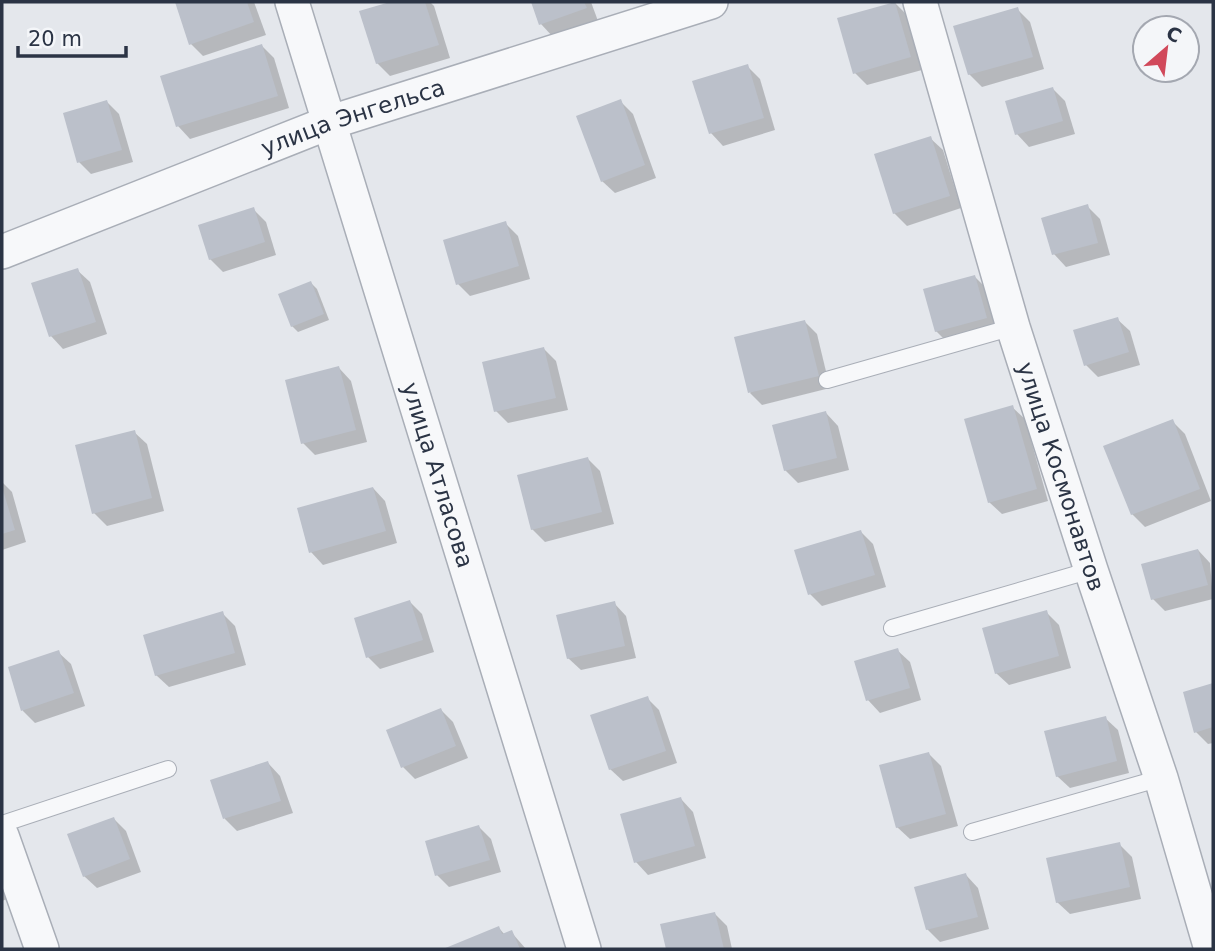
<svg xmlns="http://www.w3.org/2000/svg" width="1215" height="951" viewBox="0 0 1215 951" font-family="'DejaVu Sans',sans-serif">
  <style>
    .shadow { fill: #0003 }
    .building { fill: #bbc0ca }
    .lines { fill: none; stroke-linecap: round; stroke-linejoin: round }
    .lane-casing { stroke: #a9aeb7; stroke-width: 18 }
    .street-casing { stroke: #a9aeb7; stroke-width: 36 }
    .lane { stroke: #f7f8fa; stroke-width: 16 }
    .street { stroke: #f7f8fa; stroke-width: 33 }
    .labels { text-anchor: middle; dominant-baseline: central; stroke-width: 5; stroke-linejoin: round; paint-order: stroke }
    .street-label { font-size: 23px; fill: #2b3445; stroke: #f4f6f9 }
  </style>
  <rect width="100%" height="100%" fill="#e4e7ec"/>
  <g class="shadow">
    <path d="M176 2H254L266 35 203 56 191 44Z"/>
    <path d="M396 2H430L434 6 450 58 390 76 377 63 362 12Z"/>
    <path d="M533 2H591L598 21 553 37 541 24Z"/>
    <path d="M895 3 907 15 922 70 867 85 855 73Z"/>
    <path d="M1017 9 1030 22 1044 69 982 87 969 74Z"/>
    <path d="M262 46 274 58 289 108 190 139 178 126Z"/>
    <path d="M747 66 760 79 775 130 723 146 711 133Z"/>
    <path d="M1053 89 1065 101 1075 134 1029 147 1017 134Z"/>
    <path d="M620 101 633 114 656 178 615 193 602 181Z"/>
    <path d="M107 102 119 114 133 162 91 174 79 162Z"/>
    <path d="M930 138 943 150 961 208 907 226 894 213Z"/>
    <path d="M1087 206 1100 219 1110 255 1066 267 1054 254Z"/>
    <path d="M253 209 266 222 276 255 223 272 210 259Z"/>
    <path d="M505 223 518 236 530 279 470 296 458 284Z"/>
    <path d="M77 270 90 282 107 334 63 349 51 336Z"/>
    <path d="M975 277 987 289 998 330 949 344 936 331Z"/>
    <path d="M311 283 317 289 329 320 298 332 292 326Z"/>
    <path d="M1117 319 1130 331 1140 365 1098 377 1086 365Z"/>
    <path d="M805 322 817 334 830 388 762 405 750 393Z"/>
    <path d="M544 349 556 361 568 410 508 423 496 411Z"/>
    <path d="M339 368 351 381 367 442 315 455 303 443Z"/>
    <path d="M1012 407 1025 419 1048 501 1002 514 989 502Z"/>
    <path d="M826 413 838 426 849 470 798 483 785 470Z"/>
    <path d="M1172 421 1185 434 1211 501 1145 527 1132 514Z"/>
    <path d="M134 432 147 444 164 511 107 526 94 513Z"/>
    <path d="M588 459 600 471 614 524 545 542 532 529Z"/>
    <path d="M2 482 12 492 26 542 2 550Z"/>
    <path d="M373 488 385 501 397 543 323 565 311 552Z"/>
    <path d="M861 532 873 544 886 587 822 606 810 594Z"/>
    <path d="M1198 550 1210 563 1213 599 1165 611 1153 599Z"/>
    <path d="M410 602 422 614 434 652 380 669 368 657Z"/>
    <path d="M614 603 626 616 636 658 581 670 568 658Z"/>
    <path d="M1046 612 1059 625 1071 668 1009 685 996 673Z"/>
    <path d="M222 613 235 626 246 665 169 687 156 675Z"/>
    <path d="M897 650 910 662 921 700 880 713 868 700Z"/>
    <path d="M58 652 71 664 85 706 35 723 23 711 10 668Z"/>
    <path d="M1213 685V743L1208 744 1196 732 1185 693Z"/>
    <path d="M647 698 659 710 677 763 623 781 610 769Z"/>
    <path d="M441 710 453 722 468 758 415 779 403 767Z"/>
    <path d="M1105 718 1118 730 1129 773 1070 788 1057 776Z"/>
    <path d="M929 754 941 766 958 826 910 839 897 827Z"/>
    <path d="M268 763 280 776 293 813 237 831 225 819 212 781Z"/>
    <path d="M681 799 693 812 706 858 648 875 636 862Z"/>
    <path d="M114 819 126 831 141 872 97 888 84 876Z"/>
    <path d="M479 827 491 839 501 872 449 887 437 875Z"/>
    <path d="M1119 844 1132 857 1141 899 1070 914 1057 902Z"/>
    <path d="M2 865 12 897 2 901Z"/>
    <path d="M966 875 978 888 989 929 940 942 927 929Z"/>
    <path d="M715 914 727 926 732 949H667L662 925Z"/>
    <path d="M499 928 505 935 512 933 526 949H448Z"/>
  </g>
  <g class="building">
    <path d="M175 2H247L254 22 189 45Z"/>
    <path d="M390 2H425L439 45 376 64 359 11Z"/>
    <path d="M531 2H584L587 8 539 25Z"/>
    <path d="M895 2 911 57 853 74 837 18Z"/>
    <path d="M1018 7 1033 57 968 75 953 26Z"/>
    <path d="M262 44 278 96 176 127 160 76Z"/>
    <path d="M748 64 764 118 709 134 692 81Z"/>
    <path d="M1053 87 1063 121 1015 135 1005 101Z"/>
    <path d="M621 99 645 165 601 182 576 116Z"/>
    <path d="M107 100 122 150 77 163 63 113Z"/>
    <path d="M931 136 950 196 893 214 874 154Z"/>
    <path d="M1088 204 1098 243 1052 255 1041 218Z"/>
    <path d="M254 207 265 242 209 260 198 225Z"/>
    <path d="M506 221 519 266 456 285 443 240Z"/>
    <path d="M78 268 96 322 49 337 31 283Z"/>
    <path d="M975 275 987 318 935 332 923 289Z"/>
    <path d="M311 281 324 314 291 327 278 294Z"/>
    <path d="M1118 317 1129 352 1084 366 1073 330Z"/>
    <path d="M805 320 819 376 748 393 734 337Z"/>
    <path d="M544 347 556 398 494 412 482 362Z"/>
    <path d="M339 366 356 430 301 444 285 380Z"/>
    <path d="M1013 405 1037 489 988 503 964 419Z"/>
    <path d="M826 411 837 458 784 471 772 425Z"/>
    <path d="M1173 419 1200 489 1131 515 1103 446Z"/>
    <path d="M135 430 152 498 92 514 75 445Z"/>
    <path d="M588 457 602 512 531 530 517 475Z"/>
    <path d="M2 487 15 530 2 534Z"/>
    <path d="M373 487 386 531 309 553 297 508Z"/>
    <path d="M861 530 875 575 808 595 794 550Z"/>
    <path d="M1198 549 1208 585 1151 600 1141 564Z"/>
    <path d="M410 600 423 640 366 658 354 618Z"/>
    <path d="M615 601 625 646 567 659 556 615Z"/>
    <path d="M1047 610 1059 656 995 674 982 628Z"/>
    <path d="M223 611 235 653 155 676 143 635Z"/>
    <path d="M898 648 910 688 866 701 854 661Z"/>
    <path d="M59 650 74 693 21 711 8 667Z"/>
    <path d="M1213 683V727L1194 733 1183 692Z"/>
    <path d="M648 696 666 751 609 770 590 715Z"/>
    <path d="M441 708 456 746 401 768 386 730Z"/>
    <path d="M1106 716 1117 761 1056 777 1044 731Z"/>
    <path d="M929 752 946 814 896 828 879 765Z"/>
    <path d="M268 761 281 801 223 819 210 780Z"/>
    <path d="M681 797 695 846 634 863 620 814Z"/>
    <path d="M114 817 130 859 83 877 67 834Z"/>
    <path d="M479 825 490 860 435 876 425 841Z"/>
    <path d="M1120 842 1130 887 1056 903 1046 858Z"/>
    <path d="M966 873 978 917 926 930 914 887Z"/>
    <path d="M715 912 724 949H666L660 924Z"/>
    <path d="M499 926 502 934 512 930 520 949H443Z"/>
  </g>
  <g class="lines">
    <g class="lane-casing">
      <g id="lane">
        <path d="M827 380 1013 327"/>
        <path d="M892 628 1091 570"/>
        <path d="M2 824 168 769"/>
        <path d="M972 832 1161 778"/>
      </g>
    </g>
    <g class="street-casing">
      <g id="street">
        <path id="s1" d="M292 2 584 949"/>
        <path id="s2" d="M920 2 1013 327 1091 570 1161 778 1211 949"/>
        <path id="s3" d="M2 252 328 123 711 2"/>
        <path d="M2 836 42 949"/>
      </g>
    </g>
    <use href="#lane" class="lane"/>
    <use href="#street" class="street"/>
  </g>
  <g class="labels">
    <g class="street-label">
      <text stroke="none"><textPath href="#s3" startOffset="376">улица Энгельса</textPath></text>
      <text stroke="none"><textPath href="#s1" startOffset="495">улица Атласова</textPath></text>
      <text stroke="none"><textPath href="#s2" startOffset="495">улица Космонавтов</textPath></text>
    </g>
  </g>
  <rect width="1215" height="951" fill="none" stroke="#2b3445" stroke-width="7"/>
  <g transform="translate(1166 49) rotate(28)"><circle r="33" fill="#f4f6f9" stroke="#a4a8b1" stroke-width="2"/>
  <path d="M0-5L12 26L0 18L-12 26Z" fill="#d1495b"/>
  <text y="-10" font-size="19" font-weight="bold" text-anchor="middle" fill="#2b3445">С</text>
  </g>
  <path d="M18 46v10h108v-10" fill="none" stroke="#2b3445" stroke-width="3.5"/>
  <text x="28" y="46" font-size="21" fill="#2b3445" stroke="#f4f6f9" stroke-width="5" paint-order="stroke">20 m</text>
</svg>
